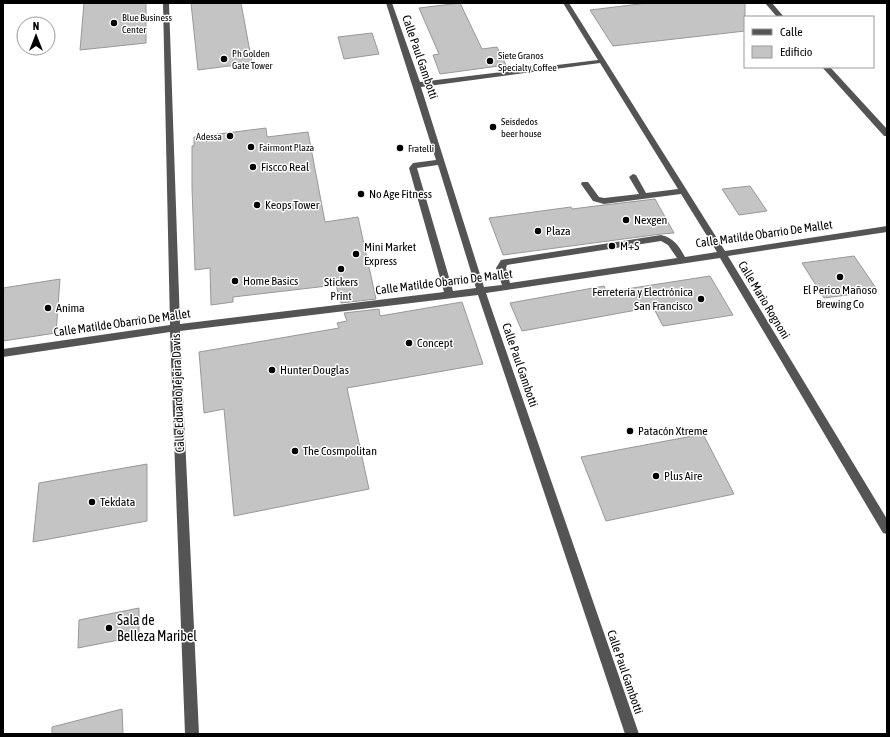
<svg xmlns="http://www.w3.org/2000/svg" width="890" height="737" viewBox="0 0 890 737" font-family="'Asap Condensed',sans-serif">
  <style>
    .building { fill: #c4c4c4; stroke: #989898 }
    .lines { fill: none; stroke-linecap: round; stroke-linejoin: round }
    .minor { fill: #545454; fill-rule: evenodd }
    .poi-dot { fill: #000; stroke: #fff; stroke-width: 1.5 }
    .labels { text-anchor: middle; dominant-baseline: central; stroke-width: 3; stroke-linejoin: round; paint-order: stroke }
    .far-poi-label { font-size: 10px; fill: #000; stroke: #fff; text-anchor: start }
    .street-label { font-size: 12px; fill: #000; stroke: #fff }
    .poi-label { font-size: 12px; fill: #000; stroke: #fff; text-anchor: start }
    .near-poi-label { font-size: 14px; fill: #000; stroke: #fff; text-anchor: start }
  </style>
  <rect width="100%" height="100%" fill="#fff"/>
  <g class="building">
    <path d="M84 3H146V43L80 50Z"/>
    <path d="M191 3H241L252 63 198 70Z"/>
    <path d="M460 3 482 49 497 47 506 65 440 74 433 55 439 54 419 8Z"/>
    <path d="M648 3H745V31L613 46 590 10Z"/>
    <path d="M372 33 379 54 344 59 338 37Z"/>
    <path d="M266 128 267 137 308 132 325 222 358 217 376 299 341 303 336 285 233 297V302L211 305 210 268 195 270 192 188V146H194V137Z"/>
    <path d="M750 186 767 211 739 215 722 189Z"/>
    <path d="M655 199 674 233 661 234 503 255 489 218 571 207 572 209 604 205Z"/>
    <path d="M854 256 878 291 824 298 802 263Z"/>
    <path d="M710 276 733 315 663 326 653 307 522 331 510 303 604 286 607 292Z"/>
    <path d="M60 279 56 333 3 341V288Z"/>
    <path d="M462 302 483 364 347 388 369 489 234 516 224 409 204 413 199 352 339 328 337 323 347 321 344 313 379 309 380 316Z"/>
    <path d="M703 434 734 494 606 521 581 457Z"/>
    <path d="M147 464V521L33 542 39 483Z"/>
    <path d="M139 608V636L78 648 79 620Z"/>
    <path d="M122 709 123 734H52V727Z"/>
  </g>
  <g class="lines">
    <g class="minor">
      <path d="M163 3H169L180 324 444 292 409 168 413 163 436 160 386 3H392L420 82 598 60 563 3H569L725 251 887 226V232L728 256 887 519V534L883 533 720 258 486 293 639 734H625L478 295 180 331 199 734H185L170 332 3 357V349L170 325ZM600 63 678 189 646 193 636 175 633 174 629 177 639 194 604 198 599 197 588 182H582L581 184 593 201 604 204 681 194 717 252 685 257C679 246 674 238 661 235L501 260 496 268 502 285 484 287 421 87ZM438 165 476 288 453 291 417 168ZM661 241 668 245 677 258 510 283 506 268 507 265Z"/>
      <path d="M765 3H772L784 17H777Z"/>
      <path d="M822 67H830L887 129V136H884Z"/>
    </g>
  </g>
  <g class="poi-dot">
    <circle cx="114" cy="23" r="4"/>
    <circle cx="224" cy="59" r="4"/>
    <circle cx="490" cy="61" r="4"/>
    <circle cx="493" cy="127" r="4"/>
    <circle cx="230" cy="136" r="4"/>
    <circle cx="251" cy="147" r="4"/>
    <circle cx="400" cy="148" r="4"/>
    <circle cx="253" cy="167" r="4"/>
    <circle cx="361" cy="194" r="4"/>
    <circle cx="257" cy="205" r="4"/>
    <circle cx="626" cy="220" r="4"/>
    <circle cx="538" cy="231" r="4"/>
    <circle cx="612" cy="246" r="4"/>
    <circle cx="356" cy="254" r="4"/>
    <circle cx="341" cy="269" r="4"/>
    <circle cx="840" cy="277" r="4"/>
    <circle cx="235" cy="281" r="4"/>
    <circle cx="701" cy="299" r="4"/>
    <circle cx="48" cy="308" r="4"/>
    <circle cx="409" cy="343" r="4"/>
    <circle cx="272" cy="370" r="4"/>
    <circle cx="630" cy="431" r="4"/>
    <circle cx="295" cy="451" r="4"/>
    <circle cx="656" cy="476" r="4"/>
    <circle cx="92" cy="502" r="4"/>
    <circle cx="109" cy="628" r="4"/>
  </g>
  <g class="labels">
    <g class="far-poi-label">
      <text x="122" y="17">Blue Business<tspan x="122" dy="12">Center</tspan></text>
      <text x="232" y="53">Ph Golden<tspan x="232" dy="12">Gate Tower</tspan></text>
      <text x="498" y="55">Siete Granos<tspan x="498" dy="12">Specialty Coffee</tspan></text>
      <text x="501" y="121">Seisdedos<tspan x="501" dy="12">beer house</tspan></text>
      <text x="222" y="136" text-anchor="end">Adessa</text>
      <text x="259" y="147">Fairmont Plaza</text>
      <text x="408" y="148">Fratelli</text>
    </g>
    <g class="street-label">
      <text transform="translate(420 57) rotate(71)">Calle Paul Gambotti</text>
      <text transform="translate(764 234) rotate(-8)">Calle Matilde Obarrio De Mallet</text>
      <text transform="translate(444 282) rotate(-7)">Calle Matilde Obarrio De Mallet</text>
      <text transform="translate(764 300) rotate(59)">Calle Mario Rognoni</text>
      <text transform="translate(122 323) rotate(-8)">Calle Matilde Obarrio De Mallet</text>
      <text transform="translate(520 365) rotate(71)">Calle Paul Gambotti</text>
      <text transform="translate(178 393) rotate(-92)">Calle Eduardo Tejeira Davis</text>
      <text transform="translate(625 672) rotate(71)">Calle Paul Gambotti</text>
    </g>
    <g class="poi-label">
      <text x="261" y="167">Fiscco Real</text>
      <text x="369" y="194">No Age Fitness</text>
      <text x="265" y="205">Keops Tower</text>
      <text x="634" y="220">Nexgen</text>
      <text x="546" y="231">Plaza</text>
      <text x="620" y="246">M+S</text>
      <text x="364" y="247">Mini Market<tspan x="364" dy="14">Express</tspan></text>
      <text x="243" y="281">Home Basics</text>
      <text x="341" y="282" text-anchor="middle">Stickers<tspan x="341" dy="14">Print</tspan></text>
      <text x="840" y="290" text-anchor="middle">El Perico Mañoso<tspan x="840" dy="14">Brewing Co</tspan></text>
      <text x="693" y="292" text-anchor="end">Ferretería y Electrónica<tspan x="693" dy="14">San Francisco</tspan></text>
      <text x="56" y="308">Anima</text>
      <text x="417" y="343">Concept</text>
      <text x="280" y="370">Hunter Douglas</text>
      <text x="638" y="431">Patacón Xtreme</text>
      <text x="303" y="451">The Cosmpolitan</text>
      <text x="664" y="476">Plus Aire</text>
      <text x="100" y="502">Tekdata</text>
    </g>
    <g class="near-poi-label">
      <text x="117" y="620">Sala de<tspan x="117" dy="16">Belleza Maribel</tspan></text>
    </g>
  </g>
  <rect width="890" height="737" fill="none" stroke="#000000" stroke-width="8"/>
  <rect x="744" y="16" width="130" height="52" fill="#ffffff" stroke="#999999"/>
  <rect x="752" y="29" width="20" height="6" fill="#545454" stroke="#999999"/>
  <text x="780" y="36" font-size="12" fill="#000000">Calle</text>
  <rect x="752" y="46" width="20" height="12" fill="#c4c4c4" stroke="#999999"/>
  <text x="780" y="56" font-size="12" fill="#000000">Edificio</text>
  <g transform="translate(36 36)"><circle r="19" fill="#ffffff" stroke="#999999"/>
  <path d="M0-3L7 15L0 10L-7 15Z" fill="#000000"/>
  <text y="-6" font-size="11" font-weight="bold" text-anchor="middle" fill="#000000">N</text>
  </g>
</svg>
